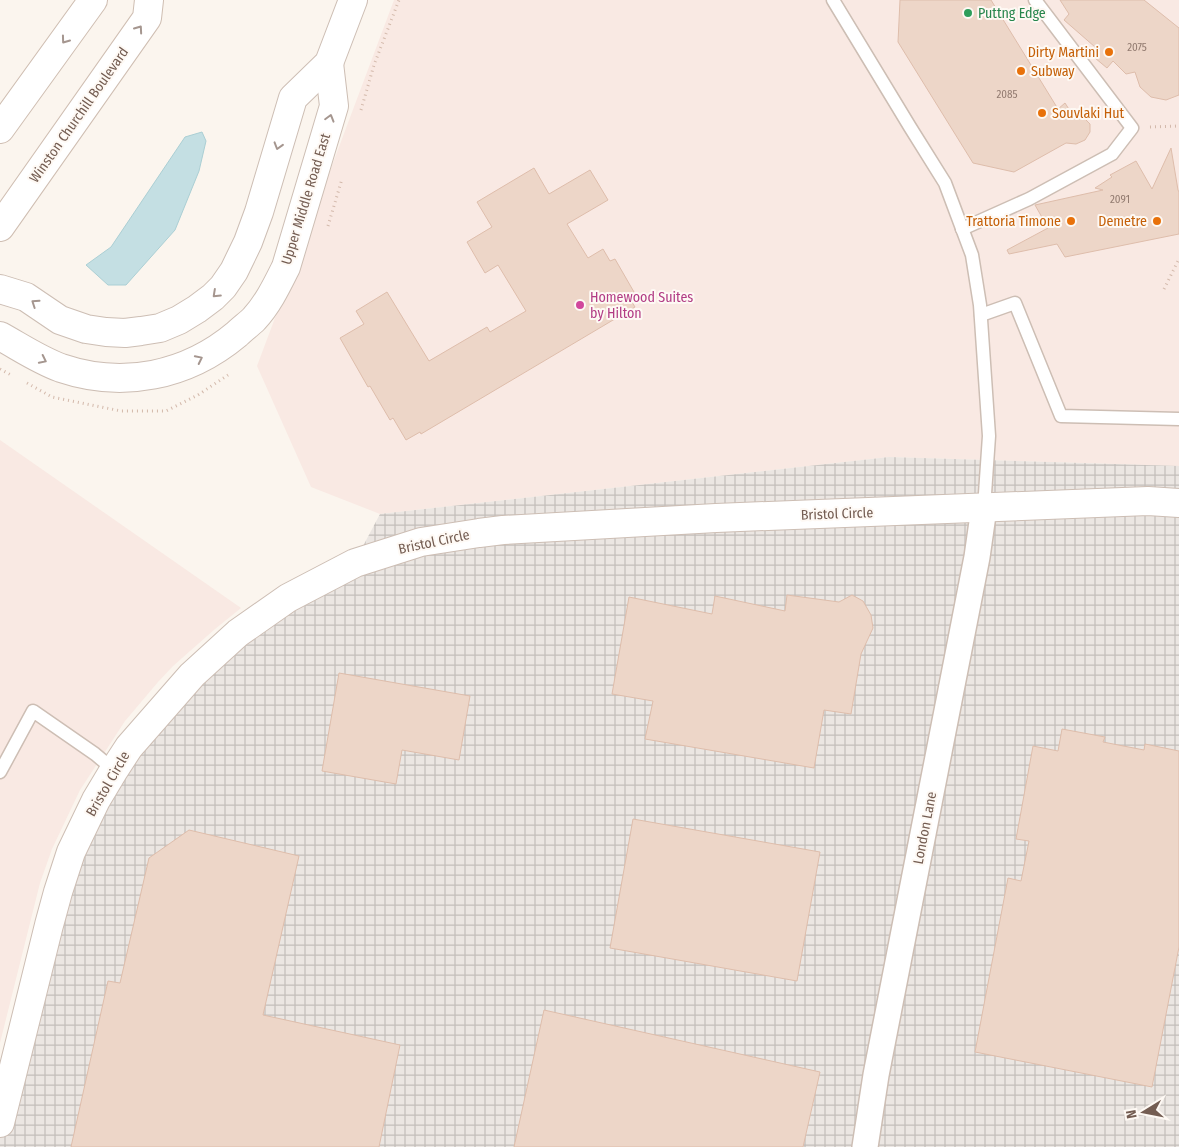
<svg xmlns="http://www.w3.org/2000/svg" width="1179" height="1147" viewBox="0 0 1179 1147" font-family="'Fira Sans Condensed',sans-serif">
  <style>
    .commercial { fill: #f9e9e3 }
    .industrial { fill: url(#industrial-grid) }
    .water { fill: #c4dfe3; stroke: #abcfd4 }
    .building { fill: #edd6c8; stroke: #debdab }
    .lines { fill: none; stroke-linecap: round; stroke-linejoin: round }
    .service-casing { stroke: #cdbeb4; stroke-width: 15 }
    .minor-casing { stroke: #cdbeb4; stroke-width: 28 }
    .tertiary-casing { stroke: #cdbeb4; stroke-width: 30 }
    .secondary-casing { stroke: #cfbeb2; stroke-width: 30 }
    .path { stroke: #d3b9ab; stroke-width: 3; stroke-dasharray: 1 4; stroke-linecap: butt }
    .service { stroke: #fff; stroke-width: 12 }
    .minor { stroke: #fff; stroke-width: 25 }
    .tertiary { stroke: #fff; stroke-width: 28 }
    .secondary { stroke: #fff; stroke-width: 28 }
    .oneway { stroke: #a5968f }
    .leisure-dot { fill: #2e9e5b; stroke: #fef9f4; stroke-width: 2 }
    .food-dot { fill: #e8710a; stroke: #fef9f4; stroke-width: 2 }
    .hotel-dot { fill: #d1479c; stroke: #fef9f4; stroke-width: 2 }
    .labels { text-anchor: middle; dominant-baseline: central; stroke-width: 4; stroke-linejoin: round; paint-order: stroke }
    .number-label { font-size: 11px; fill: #927b70 }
    .leisure-label { font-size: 14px; fill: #27864d; stroke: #fef9f4; text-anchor: start }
    .food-label { font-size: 14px; fill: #c56008; stroke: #fef9f4; text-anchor: end }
    .street-label { font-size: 14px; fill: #745d52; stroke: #fef9f4 }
    .hotel-label { font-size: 14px; fill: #b23c85; stroke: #fef9f4; text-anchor: start }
  </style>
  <defs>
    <pattern id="industrial-grid" width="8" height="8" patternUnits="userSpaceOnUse" patternTransform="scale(1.25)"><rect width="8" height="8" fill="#ebe6e2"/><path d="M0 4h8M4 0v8" fill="none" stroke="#c3beba"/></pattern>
  </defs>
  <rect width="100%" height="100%" fill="#fbf5ee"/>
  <g class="commercial">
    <path d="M394 0H1179V466L889 457 380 514 311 487 257 366Z"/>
    <path d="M0 440 241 608 215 629 173 666 158 682 125 721 80 790 52 849 40 883 0 1043Z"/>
  </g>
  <path class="industrial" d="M889 457 1179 466V1147H0V1125L96 800 238 633 354 563 380 514Z"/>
  <path class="water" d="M202 132 206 141 199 171 175 230 126 285H108L86 265 111 247 185 137Z"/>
  <g class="building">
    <path d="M900 0H991L1058 109 1065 103 1074 117H1083L1090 124V132L1085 140 1076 144 1066 143 1014 172 973 163 898 42Z"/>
    <path d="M1060 0H1144L1179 28V95L1166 100 1151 97 1140 87 1135 72 1126 74 1113 61 1107 68 1089 53 1095 47 1064 20 1069 14Z"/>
    <path d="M1171 148 1178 190 1179 192V234L1065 257 1057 244 1009 254 1007 250 1048 228 1035 205 1103 190 1095 188 1112 177 1110 175 1136 161 1152 189Z"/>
    <path d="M534 168 549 194 590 170 608 200 567 224 588 258 603 249 610 261 615 259 634 292 628 296 635 307 421 434 420 432 406 440 393 418 390 420 370 386 368 387 340 338 364 324 356 311 387 292 429 361 487 327 490 332 526 311 498 265 485 273 467 242 492 227 477 202Z"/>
    <path d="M787 595 839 602 852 595 863 601 871 615 873 628 861 654 851 714 824 710 814 768 645 739 653 701 612 694 629 597 712 614 715 596 785 611Z"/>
    <path d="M339 673 470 696 459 760 402 750 396 784 322 771Z"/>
    <path d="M1062 729 1105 737 1103 742 1144 750 1145 744 1179 751V947L1152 1087 975 1052 1008 878 1021 881 1029 841 1016 839 1033 746 1058 751Z"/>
    <path d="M633 819 820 852 797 981 610 948Z"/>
    <path d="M189 830 299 856 263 1015 400 1045 379 1147H71L108 981 120 983 149 858Z"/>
    <path d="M544 1010 820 1072 803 1147H514Z"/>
  </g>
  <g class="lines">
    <g class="service-casing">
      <g id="service">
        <path d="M833 0 910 127 945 183 972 255 980 305 989 436 984 508"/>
        <path d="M962 229 1029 199 1112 154 1132 128 1035 0"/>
        <path d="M981 315 1015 303 1061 416 1179 419"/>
        <path d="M0 772 33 711 95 754 114 770"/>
      </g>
    </g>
    <g class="minor-casing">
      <path id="minor" d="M865 1147 876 1075 977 557 984 508"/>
    </g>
    <g class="tertiary-casing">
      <g id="tertiary">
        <path d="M0 289 26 297 60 320 86 329 106 332 125 333 141 331 160 328 179 320 197 309 213 297 223 287 234 271 248 242 259 212 293 98 329 63 353 0"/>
        <path d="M0 336C20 347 39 360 61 368 123 389 187 376 237 334 242 329 249 324 254 319 268 304 277 285 286 267L334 106 329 63"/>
        <path d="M0 1123 49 925 58 892 71 852 96 800 114 770 129 747 192 675 238 633 288 598 355 563 421 542 479 533 503 530 716 518 1148 501 1179 503"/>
      </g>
    </g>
    <g class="secondary-casing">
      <g id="secondary">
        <path d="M0 129 93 0"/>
        <path d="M0 227 147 18 149 0"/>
      </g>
    </g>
    <g class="path">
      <path d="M361 110 374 65 399 0"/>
      <path d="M1150 127 1179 126"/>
      <path d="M328 226 342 179"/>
      <path d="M1164 289 1179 259"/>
      <path d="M0 369 13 376"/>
      <path d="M27 383 52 397 121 411H166L198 395 228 375"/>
    </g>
    <use href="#service" class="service"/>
    <use href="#minor" class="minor"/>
    <use href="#tertiary" class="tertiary"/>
    <use href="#secondary" class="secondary"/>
  </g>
  <defs><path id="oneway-chevron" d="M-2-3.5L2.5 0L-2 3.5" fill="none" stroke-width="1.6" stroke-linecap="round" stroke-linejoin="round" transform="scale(1.25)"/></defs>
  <g class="oneway">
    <use href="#oneway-chevron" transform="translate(139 29) rotate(-55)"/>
    <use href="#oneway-chevron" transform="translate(65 40) rotate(126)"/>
    <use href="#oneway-chevron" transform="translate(330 118) rotate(-74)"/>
    <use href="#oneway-chevron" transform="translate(278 146) rotate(107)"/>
    <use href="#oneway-chevron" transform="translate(216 294) rotate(137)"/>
    <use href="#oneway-chevron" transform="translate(35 303) rotate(-146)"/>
    <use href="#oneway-chevron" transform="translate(199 359) rotate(-26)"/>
    <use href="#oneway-chevron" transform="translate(43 360) rotate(26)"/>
  </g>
  <circle class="leisure-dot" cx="968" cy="13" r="5"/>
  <g class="food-dot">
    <circle cx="1109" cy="52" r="5"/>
    <circle cx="1021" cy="71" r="5"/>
    <circle cx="1042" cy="113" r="5"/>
    <circle cx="1071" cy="221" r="5"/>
    <circle cx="1157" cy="221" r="5"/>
  </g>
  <circle class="hotel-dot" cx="580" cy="305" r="5"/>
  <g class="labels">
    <g class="number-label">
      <text x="1137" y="47">2075</text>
      <text x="1007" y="94">2085</text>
      <text x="1120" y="199">2091</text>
    </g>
    <g class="leisure-label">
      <text x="978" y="13">Puttng Edge</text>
    </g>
    <g class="food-label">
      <text x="1099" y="52">Dirty Martini</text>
      <text x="1031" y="71" text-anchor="start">Subway</text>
      <text x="1052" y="113" text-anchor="start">Souvlaki Hut</text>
      <text x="1061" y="221">Trattoria Timone</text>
      <text x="1147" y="221">Demetre</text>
    </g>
    <g class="street-label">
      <text transform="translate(79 115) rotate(-55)">Winston Churchill Boulevard</text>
      <text transform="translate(306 199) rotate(-73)">Upper Middle Road East</text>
      <text transform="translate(837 514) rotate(-2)">Bristol Circle</text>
      <text transform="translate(434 542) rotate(-12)">Bristol Circle</text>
      <text transform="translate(108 784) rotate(-60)">Bristol Circle</text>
      <text transform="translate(925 828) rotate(-79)">London Lane</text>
    </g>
    <g class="hotel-label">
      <text x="590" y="297">Homewood Suites<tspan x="590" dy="16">by Hilton</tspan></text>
    </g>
  </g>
  <g transform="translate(1144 1112) rotate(260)" stroke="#fef9f4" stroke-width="4" paint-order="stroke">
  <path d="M0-4L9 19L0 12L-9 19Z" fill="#745d52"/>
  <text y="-8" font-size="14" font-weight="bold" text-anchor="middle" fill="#745d52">N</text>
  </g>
</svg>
